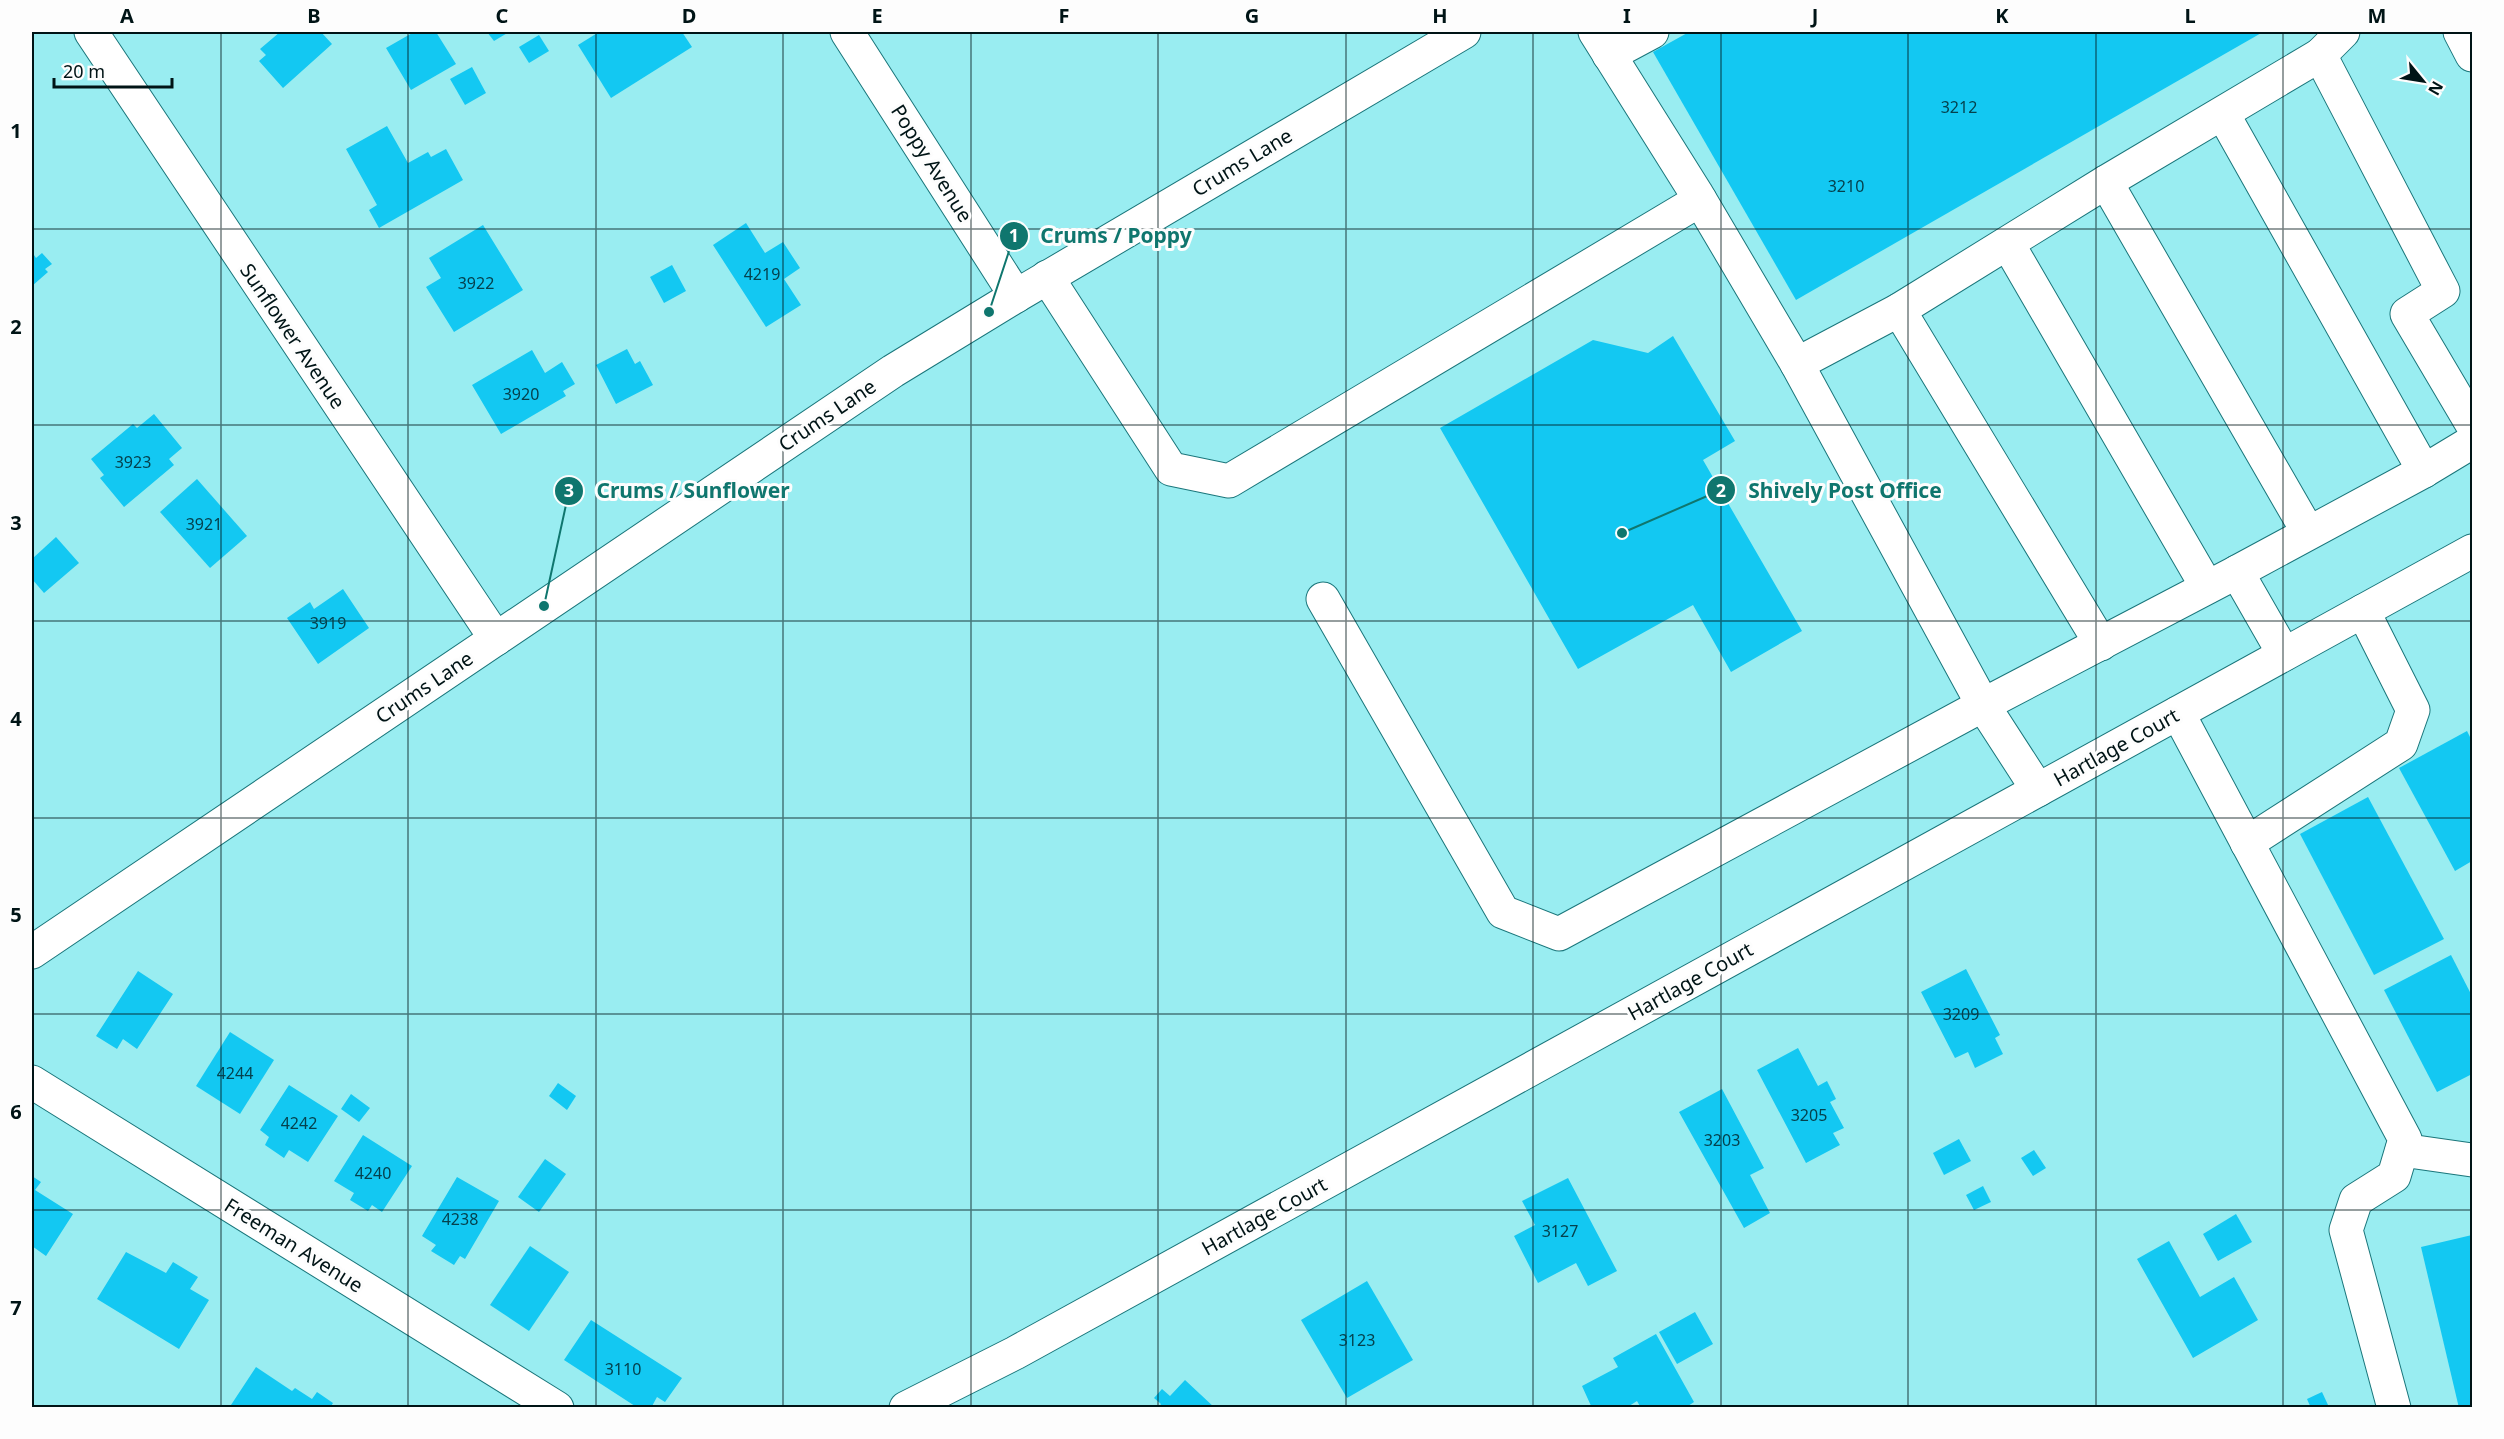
<svg xmlns="http://www.w3.org/2000/svg" width="2504" height="1439" viewBox="0 0 2504 1439" font-family="'Noto Sans',sans-serif">
  <style>
    .building { fill: #13c8f2 }
    .lines { fill: none; stroke-linecap: round; stroke-linejoin: round }
    .minor-casing { stroke: #1a767b; stroke-width: 35 }
    .major-casing { stroke: #1a767b; stroke-width: 35 }
    .minor { stroke: #fff; stroke-width: 33 }
    .major { stroke: #fff; stroke-width: 33 }
    .grid { fill: none; stroke: #001416; stroke-width: 1.5; stroke-opacity: 0.55 }
    .labels { text-anchor: middle; dominant-baseline: central; stroke-width: 6; stroke-linejoin: round; paint-order: stroke }
    .number-label { font-size: 16px; fill: #05414d }
    .street-label { font-size: 20px; fill: #001416; stroke: #fdfdfd }
    .leader { fill: none; stroke: #0f766e; stroke-width: 2 }
    .callout-dot { fill: #0f766e; stroke: #fdfdfd; stroke-width: 2 }
    .mark-label { font-size: 18px; text-anchor: middle; font-weight: bold; fill: #fff }
    .callout-label { font-size: 21px; text-anchor: middle; font-weight: bold; fill: #0f766e; stroke: #fdfdfd; stroke-width: 6; stroke-linejoin: round; paint-order: stroke }
    .neatline { fill: none; stroke: #001416; stroke-width: 2 }
    .grid-label { font-size: 20px; text-anchor: middle; font-weight: bold; fill: #001416 }
  </style>
  <rect width="100%" height="100%" fill="#99edf1"/>
  <g class="building">
    <path d="M280 32H321L332 44 283 88 259 61 266 55 260 49Z"/>
    <path d="M414 32H436L456 64 411 90 386 48Z"/>
    <path d="M487 32H509L494 41Z"/>
    <path d="M599 32H682L692 47 611 98 578 45Z"/>
    <path d="M1689 32H2263L1796 300 1653 52Z"/>
    <path d="M539 35 549 51 529 63 519 47Z"/>
    <path d="M472 67 486 93 465 105 450 79Z"/>
    <path d="M387 126 408 163 428 152 431 157 446 149 463 180 379 228 369 210 377 205 346 149Z"/>
    <path d="M746 223 765 253 783 242 800 268 784 279 801 305 766 327 713 245Z"/>
    <path d="M483 225 523 290 454 332 426 287 441 278 429 258Z"/>
    <path d="M32 252 36 258 42 253 52 264 45 269 48 272 32 286Z"/>
    <path d="M672 265 686 291 664 303 650 277Z"/>
    <path d="M1673 336 1735 441 1703 460 1802 631 1731 672 1693 605 1578 669 1440 428 1593 340 1648 353Z"/>
    <path d="M627 349 635 364 640 361 653 385 616 404 596 365Z"/>
    <path d="M532 350 545 373 562 362 575 384 563 391 566 396 501 434 472 385Z"/>
    <path d="M154 414 182 448 169 459 174 465 124 507 100 478 104 475 91 459 133 424 137 428Z"/>
    <path d="M197 479 247 536 210 568 160 512Z"/>
    <path d="M56 537 79 563 44 593 32 579V559Z"/>
    <path d="M343 589 369 628 318 664 287 618 310 602 314 609Z"/>
    <path d="M2467 731 2472 741V861L2455 871 2399 768Z"/>
    <path d="M2368 797 2444 939 2374 975 2300 834Z"/>
    <path d="M2451 955 2472 996V1074L2437 1092 2384 990Z"/>
    <path d="M1966 969 2000 1035 1995 1038 2003 1054 1975 1068 1968 1052 1955 1058 1921 992Z"/>
    <path d="M138 971 173 994 137 1049 123 1039 117 1049 96 1036Z"/>
    <path d="M230 1032 274 1060 240 1114 196 1086Z"/>
    <path d="M1798 1048 1818 1086 1827 1081 1836 1099 1830 1102 1844 1128 1833 1133 1840 1145 1806 1163 1757 1070Z"/>
    <path d="M558 1083 576 1096 567 1110 549 1096Z"/>
    <path d="M289 1085 338 1116 308 1162 289 1150 284 1158 265 1145 269 1137 260 1130Z"/>
    <path d="M1722 1089 1764 1168 1750 1175 1770 1213 1744 1228 1679 1112Z"/>
    <path d="M351 1094 370 1108 359 1122 341 1109Z"/>
    <path d="M363 1135 412 1166 382 1212 372 1205 368 1211 350 1200 354 1193 334 1181Z"/>
    <path d="M1959 1139 1971 1161 1944 1175 1933 1153Z"/>
    <path d="M2034 1150 2046 1168 2033 1176 2021 1158Z"/>
    <path d="M545 1159 566 1174 539 1212 518 1197Z"/>
    <path d="M32 1176 41 1182 35 1190 73 1214 46 1256 32 1246Z"/>
    <path d="M457 1177 499 1201 465 1259 460 1256 454 1265 431 1251 436 1245 422 1236Z"/>
    <path d="M1568 1178 1617 1271 1588 1286 1576 1263 1538 1283 1514 1236 1535 1225 1522 1201Z"/>
    <path d="M1983 1186 1991 1202 1974 1210 1966 1195Z"/>
    <path d="M2236 1214 2252 1242 2218 1261 2203 1234Z"/>
    <path d="M2472 1235V1408H2459L2421 1247Z"/>
    <path d="M2169 1241 2200 1297 2234 1277 2258 1320 2193 1358 2137 1259Z"/>
    <path d="M530 1246 569 1272 529 1331 490 1305Z"/>
    <path d="M126 1252 166 1273 173 1262 198 1277 190 1289 209 1300 179 1349 97 1299Z"/>
    <path d="M1367 1281 1413 1360 1347 1398 1301 1320Z"/>
    <path d="M1695 1312 1713 1344 1677 1364 1659 1332Z"/>
    <path d="M591 1320 682 1378 665 1402 657 1397 651 1408H638L564 1360Z"/>
    <path d="M1656 1334 1694 1402 1685 1408H1641L1637 1401 1626 1408H1592L1582 1386 1618 1367 1613 1358Z"/>
    <path d="M256 1367 292 1391 295 1388 312 1399 317 1392 333 1403 330 1408H229Z"/>
    <path d="M1185 1380 1215 1408H1158L1161 1404 1154 1398 1162 1389 1170 1396Z"/>
    <path d="M2322 1392 2328 1405 2311 1408 2307 1399Z"/>
  </g>
  <g class="lines">
    <g class="minor-casing">
      <g id="minor">
        <path d="M91 32 496 639"/>
        <path d="M847 32 1016 296"/>
        <path d="M1595 32 1696 193 1797 364 1983 705 2038 790"/>
        <path d="M2343 32 2320 55 2443 291 2407 314 2472 424"/>
        <path d="M2460 32 2472 55"/>
        <path d="M1609 55 1652 32"/>
        <path d="M2223 114 2424 471"/>
        <path d="M2106 182 2308 532"/>
        <path d="M2008 244 2207 587"/>
        <path d="M1047 277 1171 469 1229 481 1700 200"/>
        <path d="M1899 310 2101 644"/>
        <path d="M1797 364 1899 310 2106 182 2320 55"/>
        <path d="M1323 599 1503 912 1559 934 1983 705 2237 572"/>
        <path d="M2284 654 2237 572 2424 471 2472 442"/>
        <path d="M2178 713 2405 1139 2394 1176 2356 1200 2346 1230 2394 1408"/>
        <path d="M2247 843 2401 744 2413 710 2363 611"/>
        <path d="M32 1082 557 1408"/>
        <path d="M2402 1150 2472 1160"/>
        <path d="M906 1408 1015 1353 2472 551"/>
      </g>
    </g>
    <g class="major-casing">
      <path id="major" d="M32 952 893 371 1016 296 1464 32"/>
    </g>
    <use href="#minor" class="minor"/>
    <use href="#major" class="major"/>
  </g>
  <path class="grid" d="M221 32V1408M408 32V1408M596 32V1408M783 32V1408M971 32V1408M1158 32V1408M1346 32V1408M1533 32V1408M1721 32V1408M1908 32V1408M2096 32V1408M2283 32V1408M32 229H2472M32 425H2472M32 621H2472M32 818H2472M32 1014H2472M32 1210H2472"/>
  <g class="labels">
    <g class="number-label">
      <text x="1959" y="107">3212</text>
      <text x="1846" y="186">3210</text>
      <text x="762" y="274">4219</text>
      <text x="476" y="283">3922</text>
      <text x="521" y="394">3920</text>
      <text x="133" y="462">3923</text>
      <text x="204" y="524">3921</text>
      <text x="328" y="623">3919</text>
      <text x="1961" y="1014">3209</text>
      <text x="235" y="1073">4244</text>
      <text x="1809" y="1115">3205</text>
      <text x="299" y="1123">4242</text>
      <text x="1722" y="1140">3203</text>
      <text x="373" y="1173">4240</text>
      <text x="460" y="1219">4238</text>
      <text x="1560" y="1231">3127</text>
      <text x="1357" y="1340">3123</text>
      <text x="623" y="1369">3110</text>
    </g>
    <g class="street-label">
      <text transform="translate(1242 162) rotate(-31)">Crums Lane</text>
      <text transform="translate(932 163) rotate(58)">Poppy Avenue</text>
      <text transform="translate(293 336) rotate(56)">Sunflower Avenue</text>
      <text transform="translate(827 415) rotate(-34)">Crums Lane</text>
      <text transform="translate(424 687) rotate(-34)">Crums Lane</text>
      <text transform="translate(2116 747) rotate(-29)">Hartlage Court</text>
      <text transform="translate(1690 981) rotate(-29)">Hartlage Court</text>
      <text transform="translate(1264 1216) rotate(-29)">Hartlage Court</text>
      <text transform="translate(294 1245) rotate(32)">Freeman Avenue</text>
    </g>
  </g>
  <path class="leader" d="M989 312L1014 236M1622 533L1721 490M544 606L569 491"/>
  <g class="callout-dot">
    <circle cx="989" cy="312" r="6"/>
    <circle cx="1622" cy="533" r="6"/>
    <circle cx="544" cy="606" r="6"/>
    <circle cx="1014" cy="236" r="15"/>
    <circle cx="1721" cy="490" r="15"/>
    <circle cx="569" cy="491" r="15"/>
  </g>
  <g class="mark-label">
    <text x="1014" y="242">1</text>
    <text x="1721" y="497">2</text>
    <text x="569" y="497">3</text>
  </g>
  <g class="callout-label">
    <text x="1116" y="243">Crums / Poppy</text>
    <text x="1845" y="498">Shively Post Office</text>
    <text x="693" y="498">Crums / Sunflower</text>
  </g>
  <rect width="2504" height="1439" fill="none" stroke="#fdfdfd" stroke-width="66"/>
  <g transform="translate(2423 81) rotate(120)" stroke="#fdfdfd" stroke-width="4.5" paint-order="stroke">
  <path d="M0-4.5L10 22L0 15L-10 22Z" fill="#001416"/>
  <text y="-9" font-size="16" font-weight="bold" text-anchor="middle" fill="#001416">N</text>
  </g>
  <path d="M54 78v9h118v-9" fill="none" stroke="#001416" stroke-width="3"/>
  <text x="63" y="78" font-size="18" fill="#001416" stroke="#fdfdfd" stroke-width="4.5" paint-order="stroke">20 m</text>
  <rect x="33" y="33" width="2438" height="1373" class="neatline"/>
  <g class="grid-label">
    <text x="127" y="23">A</text>
    <text x="314" y="23">B</text>
    <text x="502" y="23">C</text>
    <text x="689" y="23">D</text>
    <text x="877" y="23">E</text>
    <text x="1064" y="23">F</text>
    <text x="1252" y="23">G</text>
    <text x="1440" y="23">H</text>
    <text x="1627" y="23">I</text>
    <text x="1815" y="23">J</text>
    <text x="2002" y="23">K</text>
    <text x="2190" y="23">L</text>
    <text x="2377" y="23">M</text>
    <text x="16" y="138">1</text>
    <text x="16" y="334">2</text>
    <text x="16" y="530">3</text>
    <text x="16" y="726">4</text>
    <text x="16" y="922">5</text>
    <text x="16" y="1119">6</text>
    <text x="16" y="1315">7</text>
  </g>
</svg>
